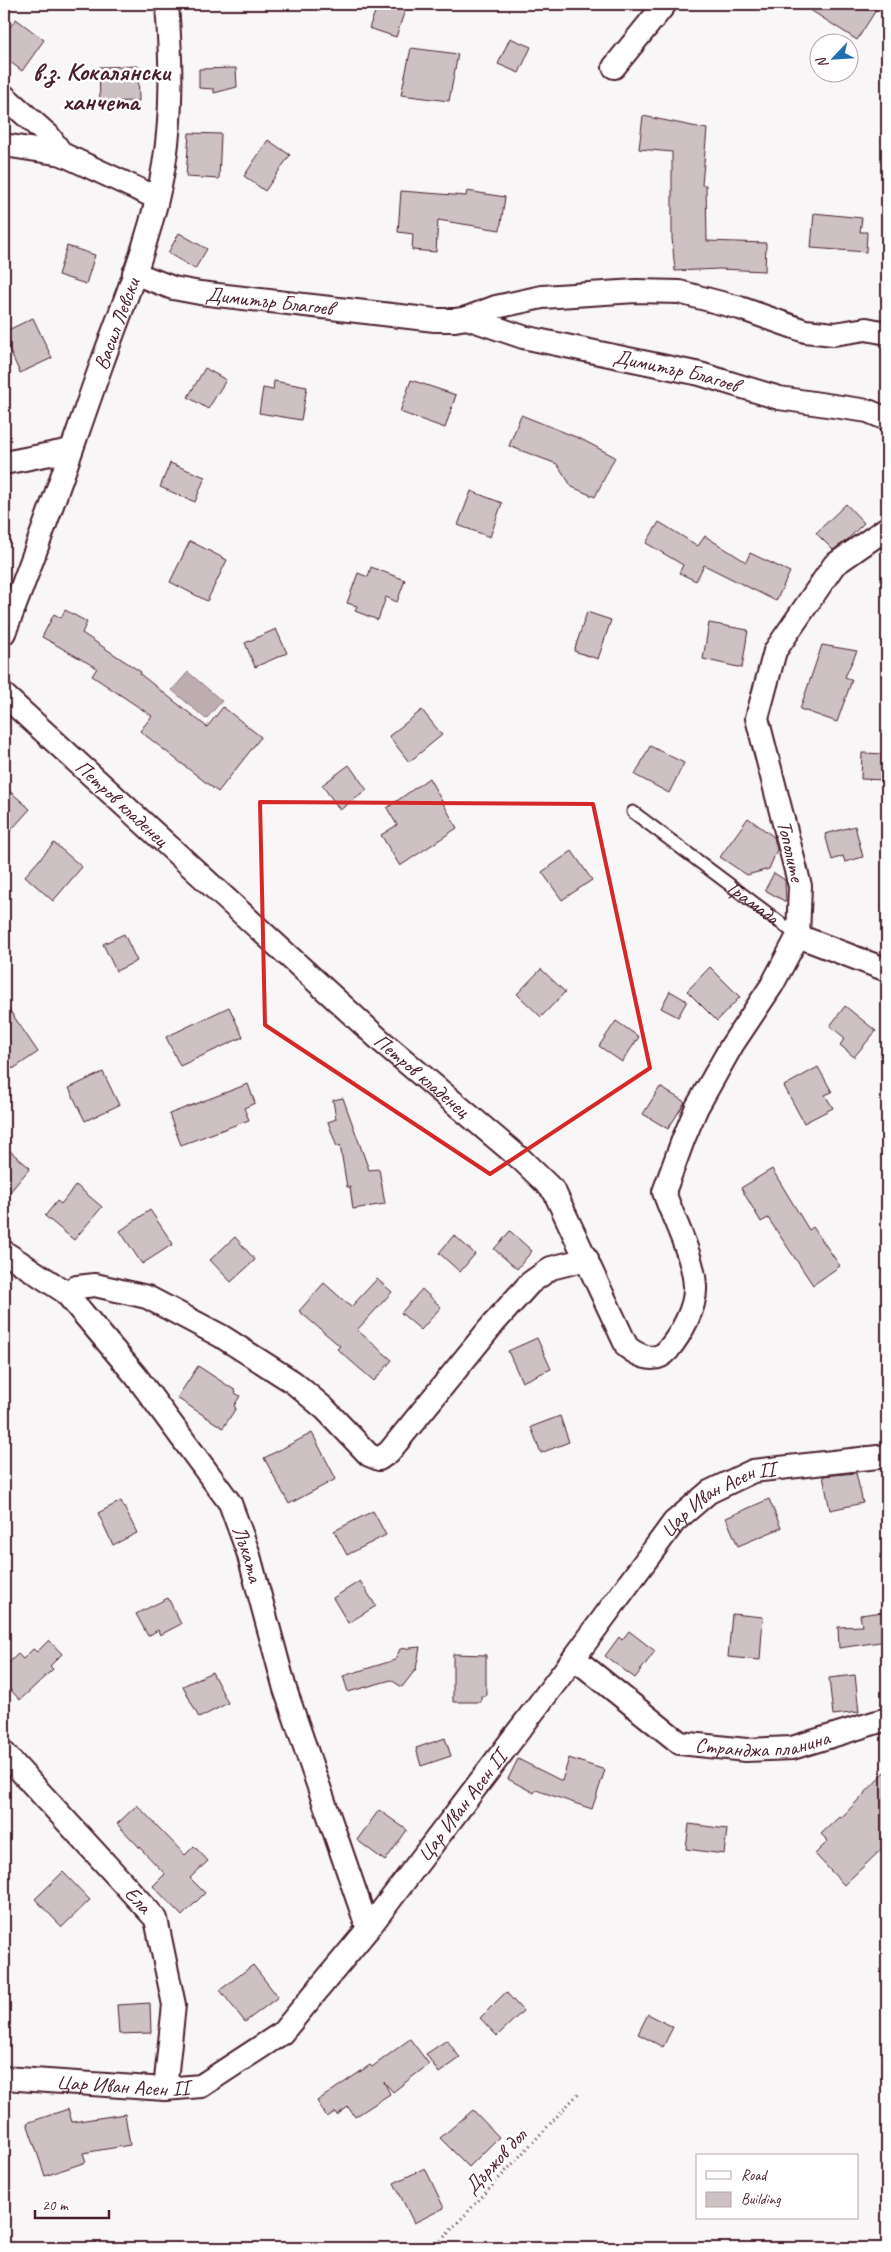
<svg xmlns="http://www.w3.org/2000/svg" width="891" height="2252" viewBox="0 0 891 2252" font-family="Caveat,sans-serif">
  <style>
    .water { fill: #bdadb0; stroke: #8f747b }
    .building { fill: #cdc1c4; stroke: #4a1f2b }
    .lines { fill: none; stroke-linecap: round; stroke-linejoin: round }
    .service-casing { stroke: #4a1f2b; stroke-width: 15 }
    .minor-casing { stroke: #4a1f2b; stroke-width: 26 }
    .path { stroke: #4a1f2b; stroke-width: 3; stroke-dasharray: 1 4; stroke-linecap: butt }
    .service { stroke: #fff; stroke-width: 11 }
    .minor { stroke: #fff; stroke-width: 22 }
    .marked { fill: none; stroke: #d62828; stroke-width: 4; stroke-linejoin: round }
    .labels { text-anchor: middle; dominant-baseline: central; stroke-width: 5; stroke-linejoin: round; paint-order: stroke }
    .street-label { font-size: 21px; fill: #4a1f2b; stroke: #fff }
    .district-label { font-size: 26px; font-weight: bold; fill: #4a1f2b; stroke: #fff }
  </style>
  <rect width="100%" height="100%" fill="#f8f6f7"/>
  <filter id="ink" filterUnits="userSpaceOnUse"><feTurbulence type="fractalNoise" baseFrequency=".02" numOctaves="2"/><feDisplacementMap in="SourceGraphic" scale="10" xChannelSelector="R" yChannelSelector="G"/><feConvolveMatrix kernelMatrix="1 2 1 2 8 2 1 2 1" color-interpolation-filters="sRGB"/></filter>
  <g filter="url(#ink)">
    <path class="water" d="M188 672 222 701 206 719 172 690Z"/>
    <g class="building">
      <path d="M378 4H407L396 37 369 28Z"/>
      <path d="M801 4H865L876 10 857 40Z"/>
      <path d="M16 19 44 40 22 71 4 57V35Z"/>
      <path d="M510 38 531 47 519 73 498 64Z"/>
      <path d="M411 48 458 54 449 101 401 95Z"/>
      <path d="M138 66 139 101 100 102 99 67Z"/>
      <path d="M236 68 237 87 214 93V89L199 88V69Z"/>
      <path d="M643 116 707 129 702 185H706L707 241 766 243 765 271 719 269 675 271 672 238V152L639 149Z"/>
      <path d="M189 133 221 134 219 179 186 177Z"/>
      <path d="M268 140 290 155 265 191 244 176Z"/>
      <path d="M401 191 466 196 467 191 505 197 500 230 438 220 436 252 412 250 413 234 398 232Z"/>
      <path d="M814 213 862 218 860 232H867L866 252 811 248Z"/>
      <path d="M179 233 207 249 195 269 168 253Z"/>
      <path d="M67 246 95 255 86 284 58 275Z"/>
      <path d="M33 318 52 358 20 373 4 338V332Z"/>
      <path d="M205 368 226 380 208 409 188 397Z"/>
      <path d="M411 380 456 395 445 428 400 412Z"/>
      <path d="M274 381 307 387 301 420 259 413 263 388 273 390Z"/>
      <path d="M521 415 581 439 615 457 595 497 572 487 557 464 509 446Z"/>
      <path d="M170 463 205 477 195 502 160 487Z"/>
      <path d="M471 491 502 503 490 537 458 525Z"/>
      <path d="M846 504 864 523 847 540 833 550 816 533Z"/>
      <path d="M659 522 698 546 705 536 746 562 750 553 790 572 776 601 704 565 696 581 679 573 683 565 646 543Z"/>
      <path d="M190 541 227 560 207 601 170 582Z"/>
      <path d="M371 567 405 580 397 602 386 597 378 620 355 611 357 606 347 603 358 573 368 577Z"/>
      <path d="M65 610 87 622 82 633 141 672 140 674 207 727 223 707 261 737 218 792 140 731 152 716 92 676 97 668 42 637 54 614 61 618Z"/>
      <path d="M587 612 611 620 598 659 574 651Z"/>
      <path d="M709 623 748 630 742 668 703 659Z"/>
      <path d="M276 629 287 653 255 667 245 643Z"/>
      <path d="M822 645 857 651 845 677 852 680 837 722 800 709Z"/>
      <path d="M422 710 442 735 409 762 389 736Z"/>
      <path d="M650 746 684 763 669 793 635 775Z"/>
      <path d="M862 753 887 754V780L861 779Z"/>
      <path d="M349 765 367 790 340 810 322 785Z"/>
      <path d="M429 778 457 828 400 866 381 835 397 825 387 808Z"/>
      <path d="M4 786 30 809 4 838Z"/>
      <path d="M748 818 774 837 777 850 769 869 747 875 720 857Z"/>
      <path d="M855 826 863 857 845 862 843 856 832 860 825 834Z"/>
      <path d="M54 843 82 867 53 901 25 876Z"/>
      <path d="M572 851 592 880 562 900 542 872Z"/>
      <path d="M774 873 785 880 786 902 765 890Z"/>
      <path d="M124 934 137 961 116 971 103 944Z"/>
      <path d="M710 967 740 997 717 1021 687 991Z"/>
      <path d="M541 969 565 992 541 1017 517 994Z"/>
      <path d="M670 991 687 1001 678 1017 661 1008Z"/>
      <path d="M4 1002 38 1052 13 1069 4 1056Z"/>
      <path d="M845 1006 876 1031 854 1057 840 1045 845 1038 830 1026Z"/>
      <path d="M229 1007 243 1037 180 1066 166 1037Z"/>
      <path d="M616 1021 639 1037 622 1062 599 1046Z"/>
      <path d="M818 1067 832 1092 825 1095 833 1108 804 1123 784 1086Z"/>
      <path d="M103 1072 119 1105 85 1121 69 1088Z"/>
      <path d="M248 1084 255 1103 244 1108 249 1120 181 1145 169 1114Z"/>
      <path d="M660 1087 685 1102 668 1129 643 1114Z"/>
      <path d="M343 1098 369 1170 379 1169 385 1204 353 1209 350 1187H347L340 1145 337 1147 328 1122 336 1119 333 1100Z"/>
      <path d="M4 1146 30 1168 4 1199Z"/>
      <path d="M772 1169 809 1230 813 1227 840 1266 813 1285 768 1218 761 1222 741 1188Z"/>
      <path d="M76 1185 102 1207 74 1240 45 1216 57 1201 61 1204Z"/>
      <path d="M150 1210 173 1244 142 1264 120 1231Z"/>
      <path d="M510 1231 532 1251 517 1269 494 1249Z"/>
      <path d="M454 1235 475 1254 460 1272 439 1253Z"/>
      <path d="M235 1237 255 1260 231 1282 210 1260Z"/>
      <path d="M377 1279 392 1292 357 1330 392 1360 374 1381 337 1349 340 1346 299 1311 324 1283 351 1307Z"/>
      <path d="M422 1289 441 1307 421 1330 401 1313Z"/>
      <path d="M537 1338 551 1369 522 1382 508 1351Z"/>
      <path d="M198 1366 236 1391 235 1393 240 1396 234 1406 236 1408 223 1428 177 1398Z"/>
      <path d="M560 1416 569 1442 541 1453 531 1427Z"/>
      <path d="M312 1433 336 1479 289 1504 264 1458Z"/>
      <path d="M856 1473 863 1503 830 1510 823 1476Z"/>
      <path d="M769 1499 781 1528 738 1546 726 1518Z"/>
      <path d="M121 1501 137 1533 113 1545 98 1513Z"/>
      <path d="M373 1511 386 1535 347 1555 334 1531Z"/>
      <path d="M360 1581 376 1606 348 1623 333 1598Z"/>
      <path d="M168 1598 181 1624 160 1635 158 1630 148 1636 136 1614Z"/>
      <path d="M883 1612 885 1625 887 1624V1641L839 1648 838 1627 862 1626 860 1615Z"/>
      <path d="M732 1614 763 1617 760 1660 728 1657Z"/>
      <path d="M629 1631 655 1651 635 1678 605 1656 619 1637 622 1640Z"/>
      <path d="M49 1640 62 1654 50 1666 53 1669 20 1700 4 1683V1667L18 1654 23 1659 33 1649 37 1652Z"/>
      <path d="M420 1647 416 1669 402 1687 391 1680 348 1692 343 1676 395 1660 400 1649Z"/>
      <path d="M453 1654 486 1655V1696H481V1702H453Z"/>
      <path d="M212 1672 228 1703 199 1718 183 1686Z"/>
      <path d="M855 1675 859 1712 833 1715 829 1678Z"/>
      <path d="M445 1738 451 1756 421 1766 416 1748Z"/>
      <path d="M569 1758 605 1770 592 1809 536 1790 534 1793 508 1779 518 1759 562 1781Z"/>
      <path d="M887 1770V1844L844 1885 815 1854 828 1841 821 1834 839 1817 841 1818Z"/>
      <path d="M137 1805 185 1855 194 1846 208 1861 190 1878 205 1893 182 1916 153 1886 165 1874 117 1824Z"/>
      <path d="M379 1810 407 1830 385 1861 357 1840Z"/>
      <path d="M689 1824 727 1829 724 1854 686 1849Z"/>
      <path d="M63 1872 90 1900 62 1927 35 1899Z"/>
      <path d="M253 1965 278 1997 245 2022 220 1990Z"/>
      <path d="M506 1992 523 2011 497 2036 480 2018Z"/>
      <path d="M150 2003 151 2033 119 2034 117 2005Z"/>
      <path d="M648 2014 673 2027 663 2047 638 2034Z"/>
      <path d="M410 2039 429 2064 393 2092 384 2082 390 2094 355 2117 348 2107 337 2115 335 2112 327 2117 317 2101 370 2065 372 2067Z"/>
      <path d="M447 2040 460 2058 439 2073 426 2054Z"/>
      <path d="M68 2109 72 2122 125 2114 130 2145 83 2153 86 2162 45 2176 27 2123Z"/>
      <path d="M473 2110 499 2137 469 2167 440 2138Z"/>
      <path d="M425 2168 444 2208 414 2223 394 2183Z"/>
    </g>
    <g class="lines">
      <g class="service-casing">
        <g id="service">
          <path id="s1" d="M633 812 798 936"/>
        </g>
      </g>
      <g class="minor-casing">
        <g id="minor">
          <path d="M614 67 665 4"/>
          <path d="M4 96 49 136 62 154"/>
          <path d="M4 145 62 154 157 198"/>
          <path id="s2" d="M134 273 173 288 200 293 435 320H455L467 318 496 307 542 297 636 291 679 292 740 308 805 331 834 334 866 329 887 333"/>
          <path id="s3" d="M467 318 523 337 700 374 779 398 868 411 887 419"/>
          <path d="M4 463 71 450"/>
          <path id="s4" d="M4 633C40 544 70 453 102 363 125 299 153 233 164 165 173 111 171 58 167 4"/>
          <path id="s5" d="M4 695 380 1040 522 1160 554 1191 627 1347C640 1357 656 1364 668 1350 681 1334 696 1308 695 1287 694 1257 674 1221 664 1192L683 1140 697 1107 732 1045 772 985 798 936 800 886 757 718 775 651 834 565 887 528"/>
          <path d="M798 936 887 970"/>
          <path id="s6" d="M4 1252 65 1292 136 1376 230 1503 248 1552 285 1689 368 1929"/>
          <path d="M65 1292 77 1287 95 1285 147 1297 221 1336 293 1382 325 1409 369 1455 379 1459 389 1452 494 1323 530 1283 551 1268 587 1259"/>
          <path id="s7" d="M574 1658 680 1743 746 1750 792 1748 887 1719"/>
          <path id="s8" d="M4 1753 156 1919 174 2005 165 2089"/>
          <path id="s9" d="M4 2078 165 2089 201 2086 282 2033 368 1929 574 1658 674 1522 709 1492 753 1471 887 1456"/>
        </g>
      </g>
      <path class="path" d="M434 2248 578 2094"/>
      <use href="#service" class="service"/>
      <use href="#minor" class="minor"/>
    </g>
  </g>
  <path class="marked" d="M260 802 593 804 650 1068 490 1174 265 1025Z"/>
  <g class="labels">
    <g class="street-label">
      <text stroke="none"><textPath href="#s2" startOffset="139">Димитър Благоев</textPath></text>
      <text stroke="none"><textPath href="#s4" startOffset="329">Васил Левски</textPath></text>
      <text stroke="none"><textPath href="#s3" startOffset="216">Димитър Благоев</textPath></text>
      <text stroke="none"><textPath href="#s5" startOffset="160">Петров кладенец</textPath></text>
      <text transform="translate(791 851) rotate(77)">Тополите</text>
      <text stroke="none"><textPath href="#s1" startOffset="151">Грамада</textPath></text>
      <text stroke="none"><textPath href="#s5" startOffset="565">Петров кладенец</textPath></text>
      <text stroke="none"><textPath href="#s9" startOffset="989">Цар Иван Асен II</textPath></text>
      <text stroke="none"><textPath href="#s6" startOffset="395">Лъката</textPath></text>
      <text stroke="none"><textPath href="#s7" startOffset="219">Странджа планина</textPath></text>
      <text stroke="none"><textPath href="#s9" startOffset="584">Цар Иван Асен II</textPath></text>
      <text stroke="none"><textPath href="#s8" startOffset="199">Ела</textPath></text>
      <text stroke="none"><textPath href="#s9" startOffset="119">Цар Иван Асен II</textPath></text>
      <text transform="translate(495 2161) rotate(-47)">Държов дол</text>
    </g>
    <g class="district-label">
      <text x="101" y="71">в.з. Кокалянски<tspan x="101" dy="30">ханчета</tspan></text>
    </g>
  </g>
  <rect width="891" height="2252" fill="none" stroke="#fff" stroke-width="20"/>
  <rect x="10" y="10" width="871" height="2232" fill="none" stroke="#4a1f2b" stroke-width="2" filter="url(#ink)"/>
  <rect x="696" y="2154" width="162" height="65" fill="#ffffff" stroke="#b7a5aa"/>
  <rect x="706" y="2171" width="25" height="8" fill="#ffffff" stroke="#b7a5aa"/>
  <text x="741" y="2180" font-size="15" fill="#4a1f2b">Road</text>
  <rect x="706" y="2192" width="25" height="15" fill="#cdc1c4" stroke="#b7a5aa"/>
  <text x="741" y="2204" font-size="15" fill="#4a1f2b">Building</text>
  <g transform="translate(834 58) rotate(245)"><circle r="24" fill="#ffffff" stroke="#b7a5aa"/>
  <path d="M0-4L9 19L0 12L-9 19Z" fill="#1f6fb2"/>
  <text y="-8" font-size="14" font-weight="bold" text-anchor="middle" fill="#4a1f2b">N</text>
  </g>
  <path d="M35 2210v8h74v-8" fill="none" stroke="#4a1f2b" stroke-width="2.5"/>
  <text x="42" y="2210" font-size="15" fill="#4a1f2b" stroke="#ffffff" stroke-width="4" paint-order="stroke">20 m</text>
</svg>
